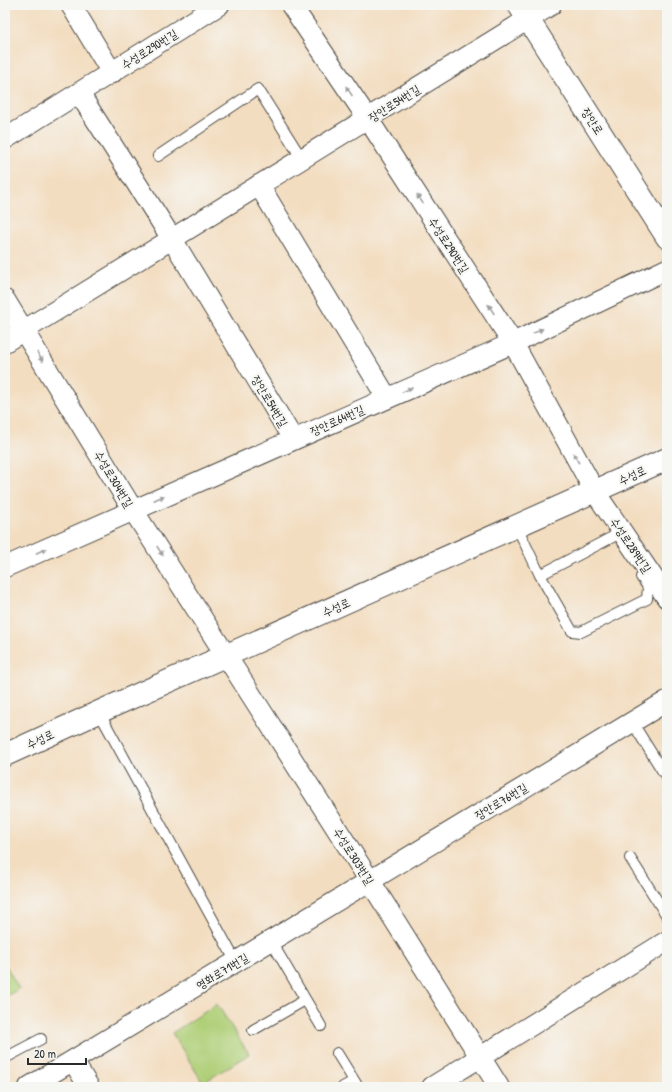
<svg xmlns="http://www.w3.org/2000/svg" width="672" height="1092" viewBox="0 0 672 1092" font-family="'Patrick Hand','Poor Story',sans-serif">
  <style>
    .green { fill: #afcf77; stroke: #6d7d51 }
    .lines { fill: none; stroke-linecap: round; stroke-linejoin: round }
    .lane-casing { stroke: #494641; stroke-width: 12 }
    .street-casing { stroke: #494641; stroke-width: 22 }
    .secondary-casing { stroke: #494641; stroke-width: 24 }
    .lane { stroke: #fff; stroke-width: 10 }
    .street { stroke: #fff; stroke-width: 20 }
    .secondary { stroke: #fff; stroke-width: 22 }
    .oneway { fill: #a0a0a0 }
    .labels { text-anchor: middle; dominant-baseline: central; stroke-width: 4; stroke-linejoin: round; paint-order: stroke }
    .street-label { font-size: 12px; fill: #2b2b2b; stroke: #f6f6f2 }
  </style>
  <rect width="100%" height="100%" fill="#f6f6f2"/>
  <filter id="ink" filterUnits="userSpaceOnUse"><feTurbulence type="fractalNoise" baseFrequency=".025" numOctaves="2"/><feDisplacementMap in="SourceGraphic" scale="8" xChannelSelector="R" yChannelSelector="G"/><feConvolveMatrix kernelMatrix="1 2 1 2 8 2 1 2 1" color-interpolation-filters="sRGB"/></filter>
  <filter id="wash" filterUnits="userSpaceOnUse"><feTurbulence type="fractalNoise" baseFrequency=".012" numOctaves="4" result="noise"/><feDisplacementMap in="SourceGraphic" scale="16" xChannelSelector="R" yChannelSelector="G"/><feGaussianBlur stdDeviation="0.9" result="paint"/><feColorMatrix in="noise" values="0 0 0 0 0 0 0 0 0 0 0 0 0 0 0 0 0 1.4 0 .05"/><feComposite in="paint" operator="in"/></filter>
  <g filter="url(#wash)">
    <rect width="100%" height="100%" fill="#f3ddc0"/>
    <g class="green">
      <path d="M5 964 19 989 5 997Z"/>
      <path d="M217 1004 249 1054 203 1083 172 1033Z"/>
    </g>
  </g>
  <g filter="url(#ink)">
    <g class="lines">
      <g class="lane-casing">
        <g id="lane">
          <path d="M158 156 258 89 302 159"/>
          <path d="M517 527 540 575 572 631 581 632 647 599 648 587 641 577"/>
          <path d="M540 575 622 532"/>
          <path d="M99 712 236 962"/>
          <path d="M632 722 667 778"/>
          <path d="M630 858 667 916"/>
          <path d="M271 941 321 1026"/>
          <path d="M253 1030 305 1000"/>
          <path d="M337 1053 358 1087"/>
          <path d="M5 1058 41 1039"/>
          <path d="M343 1087 354 1081"/>
        </g>
      </g>
      <g class="street-casing">
        <g id="street">
          <path d="M71 5 112 73"/>
          <path d="M291 5 368 119 513 343 595 492 667 598"/>
          <path d="M79 93 172 239 293 439"/>
          <path d="M5 139 219 5"/>
          <path d="M259 185 387 398"/>
          <path d="M5 300 133 510 370 881 499 1087"/>
          <path d="M5 342 551 5"/>
          <path d="M5 567 513 343 667 269"/>
          <path d="M73 1061 89 1087"/>
          <path d="M29 1087 667 701"/>
          <path d="M432 1087 667 941"/>
        </g>
      </g>
      <g class="secondary-casing">
        <g id="secondary">
          <path d="M519 5 667 237"/>
          <path d="M5 755 99 712 667 459"/>
        </g>
      </g>
      <use href="#lane" class="lane"/>
      <use href="#street" class="street"/>
      <use href="#secondary" class="secondary"/>
    </g>
    <defs><path id="oneway-solid" d="M-6-.8H1V-3.2L6.5 0L1 3.2V.8H-6Z"/></defs>
    <g class="oneway">
      <use href="#oneway-solid" transform="translate(349 91) rotate(-124)"/>
      <use href="#oneway-solid" transform="translate(420 199) rotate(-123)"/>
      <use href="#oneway-solid" transform="translate(491 309) rotate(-123)"/>
      <use href="#oneway-solid" transform="translate(538 331) rotate(-26)"/>
      <use href="#oneway-solid" transform="translate(40 357) rotate(59)"/>
      <use href="#oneway-solid" transform="translate(407 390) rotate(-24)"/>
      <use href="#oneway-solid" transform="translate(576 458) rotate(-119)"/>
      <use href="#oneway-solid" transform="translate(159 498) rotate(-24)"/>
      <use href="#oneway-solid" transform="translate(41 551) rotate(-24)"/>
      <use href="#oneway-solid" transform="translate(160 551) rotate(57)"/>
    </g>
  </g>
  <g class="labels">
    <g class="street-label">
      <text transform="translate(149 49) rotate(-32)">수성로290번길</text>
      <text transform="translate(394 103) rotate(-32)">장안로54번길</text>
      <text transform="translate(593 121) rotate(57)">장안로</text>
      <text transform="translate(449 245) rotate(57)">수성로290번길</text>
      <text transform="translate(270 401) rotate(59)">장안로54번길</text>
      <text transform="translate(337 420) rotate(-24)">장안로64번길</text>
      <text transform="translate(632 475) rotate(-25)">수성로</text>
      <text transform="translate(114 479) rotate(59)">수성로304번길</text>
      <text transform="translate(631 545) rotate(56)">수성로289번길</text>
      <text transform="translate(336 607) rotate(-24)">수성로</text>
      <text transform="translate(40 739) rotate(-25)">수성로</text>
      <text transform="translate(501 801) rotate(-31)">장안로76번길</text>
      <text transform="translate(354 856) rotate(58)">수성로303번길</text>
      <text transform="translate(222 971) rotate(-31)">영화로71번길</text>
    </g>
  </g>
  <rect width="672" height="1092" fill="none" stroke="#f6f6f2" stroke-width="20"/>
  <path d="M28 1058v6h58v-6" fill="none" stroke="#2b2b2b" stroke-width="2"/>
  <text x="34" y="1058" font-size="12" fill="#2b2b2b" stroke="#f6f6f2" stroke-width="3" paint-order="stroke">20 m</text>
</svg>
